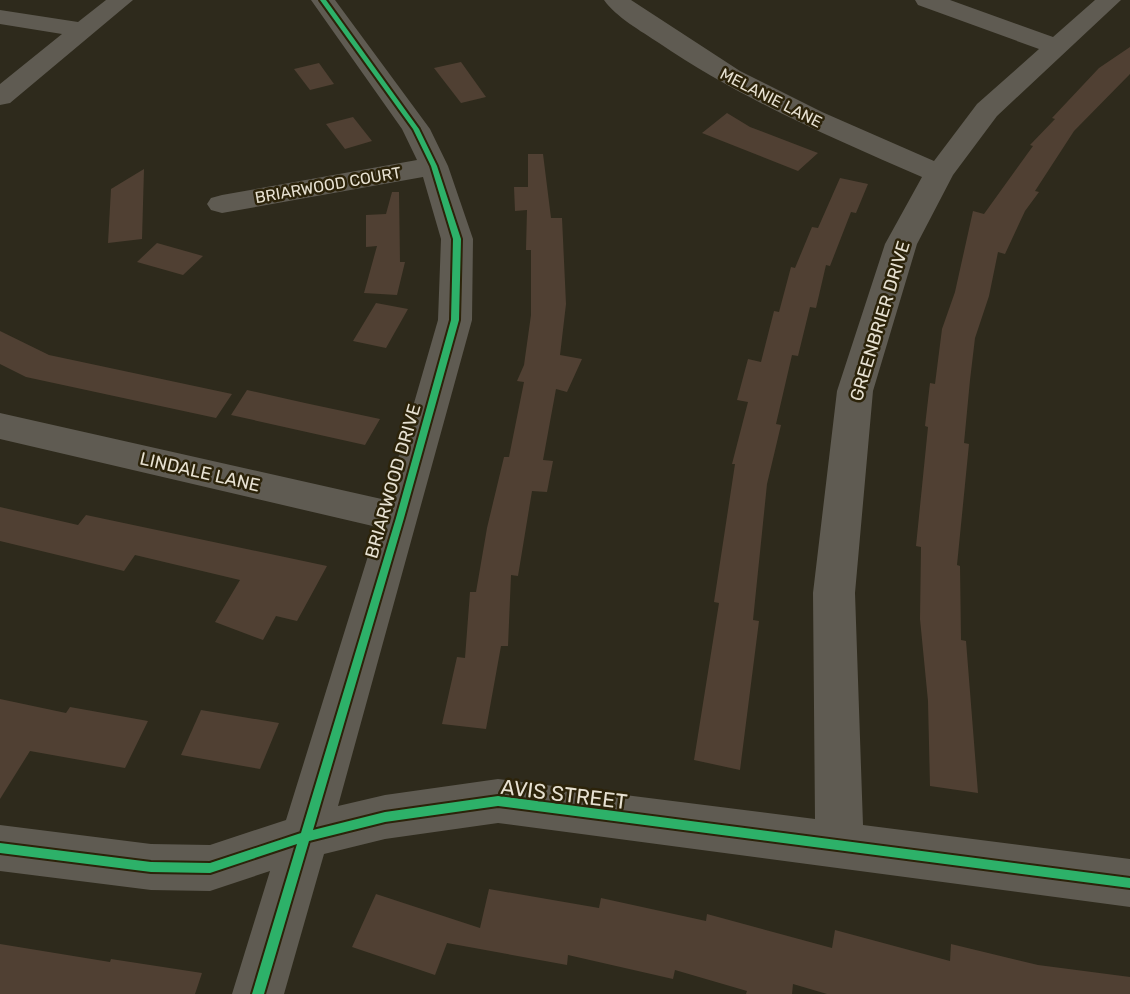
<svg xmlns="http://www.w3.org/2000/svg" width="1130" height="994" viewBox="0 0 1130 994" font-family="Rubik,sans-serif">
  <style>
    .building { fill: #504033 }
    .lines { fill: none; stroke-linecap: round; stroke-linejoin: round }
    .minor { fill: #5f5b52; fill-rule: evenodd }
    .cycleway-casing { stroke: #2c230a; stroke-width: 4 }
    .cycleway { fill: #2db169; fill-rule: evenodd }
    .labels { text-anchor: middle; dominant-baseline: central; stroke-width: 5; stroke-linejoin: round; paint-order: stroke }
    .far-street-label { font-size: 16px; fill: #e7e1d2; stroke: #2c230a }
    .street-label { font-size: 18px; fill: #e7e1d2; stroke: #2c230a }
    .near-street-label { font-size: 21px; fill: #e7e1d2; stroke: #2c230a }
  </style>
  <rect width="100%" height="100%" fill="#2e2a1c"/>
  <g class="building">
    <path d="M1130 47V74L1074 131 1035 191 1039 192 1025 211 1005 254 998 252 989 296 975 338 970 380 964 443 969 444 957 565 960 566 961 640 966 641 978 793 930 786 928 701 920 619 921 547 916 546 928 427 925 426 930 383 935 384 942 329 955 292 973 211 984 214 1033 146 1030 145 1055 119 1052 118 1099 68Z"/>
    <path d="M461 62 486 97 461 103 434 68Z"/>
    <path d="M319 63 334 84 310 90 294 69Z"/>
    <path d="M727 113 750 127 818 153 798 171 702 133Z"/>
    <path d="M353 117 372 141 345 149 326 124Z"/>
    <path d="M528 154H543L551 218H562L566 304 560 355 582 359 567 392 556 389 543 460 553 461 547 492 532 491 518 576 511 575 508 646H501L486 729 442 724 457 657 465 658 470 592H476L487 528 504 457H509L524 382 517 381 524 365 531 315V250H526L527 210 515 211 514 187H528Z"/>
    <path d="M144 169 142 239 108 243 111 189Z"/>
    <path d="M840 178 868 184 856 213 851 212 830 266 826 265 816 308 810 307 798 356 792 355 776 424 781 425 767 484 753 620 759 621 740 770 694 760 719 603 714 602 735 464H732L748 402 737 400 748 359 761 362 774 311 779 312 791 267 795 268 812 227 818 228Z"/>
    <path d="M392 192H399L400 262H405L397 295 364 293 377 246 366 247V215L386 214Z"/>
    <path d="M157 243 203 256 183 275 137 262Z"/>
    <path d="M376 303 408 309 386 348 353 341Z"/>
    <path d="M0 331 49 355 232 394 216 418 26 377 0 364Z"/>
    <path d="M247 390 305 403 380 419 365 445 231 415Z"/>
    <path d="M0 507 78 525 86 515 327 566 297 621 276 616 263 640 215 622 240 580 135 555 124 571 0 541Z"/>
    <path d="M0 699 66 713 70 707 148 721 125 768 30 751 0 799Z"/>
    <path d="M201 710 279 723 260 769 181 755Z"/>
    <path d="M489 889 599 908 601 898 706 921 707 914 832 948 835 930 950 961 951 944 1038 965 1130 977V994H827L793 984 792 994H746L747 991 675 970 673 979 568 955 567 965 447 943 435 975 352 947 376 894 480 928Z"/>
    <path d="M0 944 110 962 111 959 202 973 195 994H0Z"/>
  </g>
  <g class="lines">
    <g class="minor">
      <path d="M106 0H133L10 103 0 105V84L62 34 0 24V10L78 22Z"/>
      <path d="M311 0H335L430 129 448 166 473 239 472 320 338 806 385 795 498 779 815 819 813 593 837 391 885 244 922 177C832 138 741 99 659 43 641 31 616 17 604 0H631L740 71 822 112 934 161 977 104 1039 49 918 5 915 0H950L1053 37 1095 0H1121L997 116 953 175 917 244 873 391 855 593 863 825 1130 859V907L498 823 385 839 324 854 284 994H232L270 871 210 891 151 890 0 871V825L151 844 210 845 286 820 377 527 0 439V413L386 500 438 320 441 239 423 177 222 213 211 210 207 204 211 198 222 195 417 160 402 129Z"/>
    </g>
    <g class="cycleway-casing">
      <path id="cycleway" d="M320 0H326L419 129 437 166 461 239 459 320 404 518 313 830 385 812 498 796 1130 878V888L498 806 385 822 309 841 264 994H252L297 844 210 873 151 872 0 853V843L151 862 210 863 301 833 396 518 451 320 453 239 431 166 413 129Z"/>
    </g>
    <use href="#cycleway" class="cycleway"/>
  </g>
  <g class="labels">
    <g class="far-street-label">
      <text transform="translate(771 98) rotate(27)">MELANIE LANE</text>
      <text transform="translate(328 185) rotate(-10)">BRIARWOOD COURT</text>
    </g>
    <g class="street-label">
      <text transform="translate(880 321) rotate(-73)">GREENBRIER DRIVE</text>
      <text transform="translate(200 472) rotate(13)">LINDALE LANE</text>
      <text transform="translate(393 481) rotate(-74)">BRIARWOOD DRIVE</text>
    </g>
    <g class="near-street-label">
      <text transform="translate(564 794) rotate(7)">AVIS STREET</text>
    </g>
  </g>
</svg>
